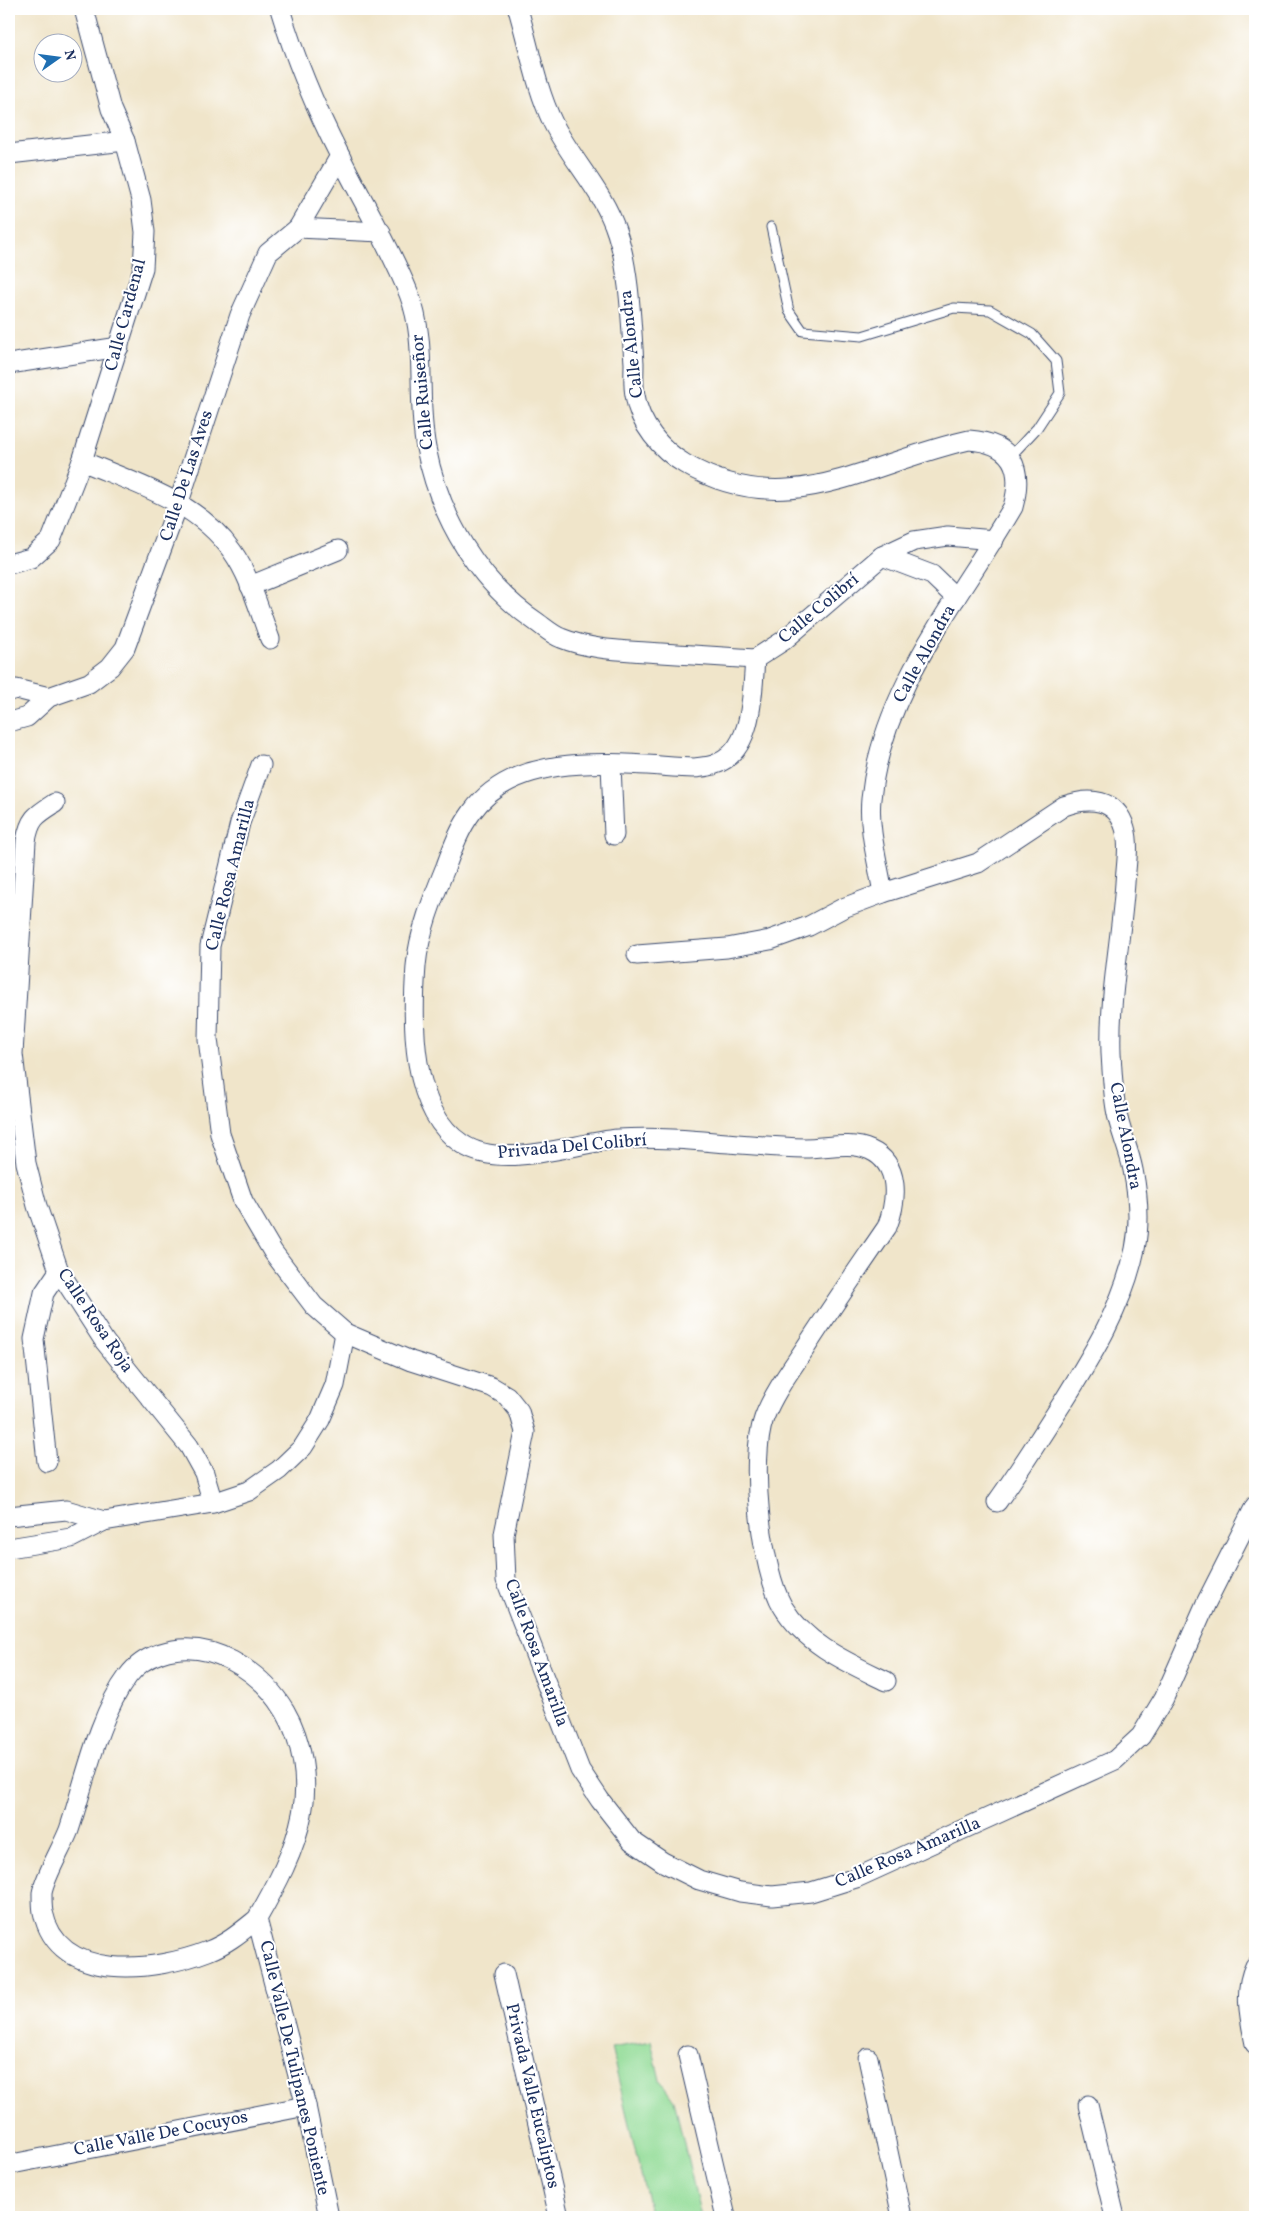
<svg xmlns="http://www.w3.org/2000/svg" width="1264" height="2226" viewBox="0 0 1264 2226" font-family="Vollkorn,serif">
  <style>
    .green { fill: #93dc97; stroke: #57867a }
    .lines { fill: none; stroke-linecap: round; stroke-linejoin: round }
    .service-casing { stroke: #3b4a6e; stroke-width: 11 }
    .minor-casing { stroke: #3b4a6e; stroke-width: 21 }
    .service { stroke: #fff; stroke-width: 9 }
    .minor { stroke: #fff; stroke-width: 19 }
    .labels { text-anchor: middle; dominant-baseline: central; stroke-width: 4; stroke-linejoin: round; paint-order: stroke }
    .street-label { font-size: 18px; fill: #1b2f5e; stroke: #fff }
  </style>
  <rect width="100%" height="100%" fill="#fff"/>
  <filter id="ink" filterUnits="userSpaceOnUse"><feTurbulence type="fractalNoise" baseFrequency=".02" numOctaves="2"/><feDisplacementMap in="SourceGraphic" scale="10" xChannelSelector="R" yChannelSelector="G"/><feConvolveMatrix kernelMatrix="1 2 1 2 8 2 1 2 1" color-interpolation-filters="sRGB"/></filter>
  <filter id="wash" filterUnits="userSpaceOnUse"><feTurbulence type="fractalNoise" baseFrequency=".0096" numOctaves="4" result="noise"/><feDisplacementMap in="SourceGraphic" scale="20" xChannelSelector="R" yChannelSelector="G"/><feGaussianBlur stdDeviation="1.12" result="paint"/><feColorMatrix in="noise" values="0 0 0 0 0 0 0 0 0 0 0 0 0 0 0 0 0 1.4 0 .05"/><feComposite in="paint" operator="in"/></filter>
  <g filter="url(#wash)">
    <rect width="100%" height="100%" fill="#f0e5ca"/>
    <path class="green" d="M651 2041 660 2080 674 2100 701 2217H651L611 2048Z"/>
  </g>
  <g filter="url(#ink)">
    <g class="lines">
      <g class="service-casing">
        <path id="service" d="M771 227 789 311 803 331 862 336 954 308 990 310 1032 334 1056 361 1060 393 1037 428 1010 457"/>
      </g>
      <g class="minor-casing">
        <g id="minor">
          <path d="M280 9C295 59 316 109 340 156 363 203 390 246 409 294 428 343 416 397 426 448 440 518 478 583 538 623 545 628 553 635 561 638 588 649 618 650 646 652 682 654 719 657 755 659"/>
          <path d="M518 9C529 46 536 88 553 123 572 161 604 192 617 233 630 272 631 323 634 363 634 374 633 385 635 395 639 424 661 450 685 464 789 524 867 462 969 440 1012 443 1024 467 1013 507 959 600 882 689 871 799 868 829 878 863 883 893"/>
          <path d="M9 154 125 141"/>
          <path d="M298 228 381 232"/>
          <path d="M9 364 119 347"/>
          <path d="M82 461C136 484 197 501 232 551 250 576 259 610 270 639"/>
          <path d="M882 556 932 575 956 598"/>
          <path d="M9 564 31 558 51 540 82 461 143 268 145 232 141 200 125 141 111 109 84 9"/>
          <path d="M250 586 338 550"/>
          <path d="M755 659C752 693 754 753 713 765 707 767 700 767 694 768 624 765 519 747 472 812 460 828 453 847 446 866 433 898 419 932 416 966 412 1021 410 1110 462 1144 502 1171 573 1143 618 1139 678 1135 744 1147 805 1148 825 1148 851 1141 870 1150 901 1164 897 1201 887 1227 859 1268 831 1308 804 1350 790 1371 773 1394 764 1418 749 1459 761 1570 783 1607 806 1645 849 1663 886 1681"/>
          <path d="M755 659 783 641 882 556 914 541 948 536 994 540"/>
          <path d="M9 691 16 689 49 697"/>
          <path d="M9 722 27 717 49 697 89 683 110 667 125 648 179 502 240 315 268 253 298 228 340 156"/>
          <path d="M261 765 240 823 210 946 208 1039 220 1134 243 1201 273 1252 314 1306 345 1333 411 1361 492 1387 507 1396 519 1411 525 1432 504 1534 506 1580 580 1770 600 1800 632 1841 663 1862 699 1880 740 1892 772 1896 811 1892 856 1878 1115 1760 1141 1736 1164 1698 1206 1603 1255 1506"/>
          <path d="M611 765 614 835"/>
          <path d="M55 803C36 815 30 818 26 841L13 1054 26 1163 37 1206 59 1271 105 1342 189 1446 204 1473 213 1503"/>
          <path d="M637 955 727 948 770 940 809 926 843 908 883 893 978 863 1064 806C1089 797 1116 798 1125 828 1130 845 1126 866 1125 883 1121 940 1109 996 1111 1053 1112 1071 1113 1091 1116 1109 1119 1129 1129 1149 1133 1170 1138 1195 1140 1224 1135 1249 1123 1306 1093 1354 1063 1402 1041 1436 1020 1470 997 1502"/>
          <path d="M47 1462 34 1339 44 1293 59 1271"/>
          <path d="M9 1516 66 1510 104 1521"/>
          <path d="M9 1548 71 1538 104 1521 213 1503 249 1491 279 1470 303 1447 320 1420 335 1385 345 1333"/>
          <path d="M257 1919C242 1931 227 1944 208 1951 157 1971 58 1985 43 1912 42 1907 42 1898 42 1893 45 1876 62 1848 69 1830 85 1782 98 1716 128 1676 136 1665 149 1657 161 1653 210 1637 261 1671 285 1711 302 1740 309 1781 302 1814 295 1851 276 1886 257 1919L306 2106 329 2217"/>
          <path d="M1255 1966C1243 1991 1250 2019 1255 2044"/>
          <path d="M504 1974 559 2217"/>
          <path d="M688 2055 726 2217"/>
          <path d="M868 2058 902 2217"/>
          <path d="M1088 2105 1115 2217"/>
          <path d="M17 2163 306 2106"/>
        </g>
      </g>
      <use href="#service" class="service"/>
      <use href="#minor" class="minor"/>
    </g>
  </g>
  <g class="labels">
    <g class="street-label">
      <text transform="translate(126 315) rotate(-75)">Calle Cardenal</text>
      <text transform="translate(632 344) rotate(-96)">Calle Alondra</text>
      <text transform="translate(423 392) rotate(-95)">Calle Ruiseñor</text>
      <text transform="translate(187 476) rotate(-72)">Calle De Las Aves</text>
      <text transform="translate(819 609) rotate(-40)">Calle Colibrí</text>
      <text transform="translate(925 654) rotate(-61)">Calle Alondra</text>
      <text transform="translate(231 875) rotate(-76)">Calle Rosa Amarilla</text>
      <text transform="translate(1125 1136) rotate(79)">Calle Alondra</text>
      <text transform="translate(572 1147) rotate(-5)">Privada Del Colibrí</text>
      <text transform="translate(95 1321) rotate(56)">Calle Rosa Roja</text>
      <text transform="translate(536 1653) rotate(70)">Calle Rosa Amarilla</text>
      <text transform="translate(908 1853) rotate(-23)">Calle Rosa Amarilla</text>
      <text transform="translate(294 2068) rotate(77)">Calle Valle De Tulipanes Poniente</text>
      <text transform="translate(532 2096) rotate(77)">Privada Valle Eucaliptos</text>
      <text transform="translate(161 2134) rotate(-11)">Calle Valle De Cocuyos</text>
    </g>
  </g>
  <rect width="1264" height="2226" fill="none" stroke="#fff" stroke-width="30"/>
  <g transform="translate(58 58) rotate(76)"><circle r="24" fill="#ffffff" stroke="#a4acbf"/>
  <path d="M0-4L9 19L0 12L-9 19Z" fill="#1f6fb2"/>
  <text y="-8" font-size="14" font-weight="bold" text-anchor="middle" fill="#1b2f5e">N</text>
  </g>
</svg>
